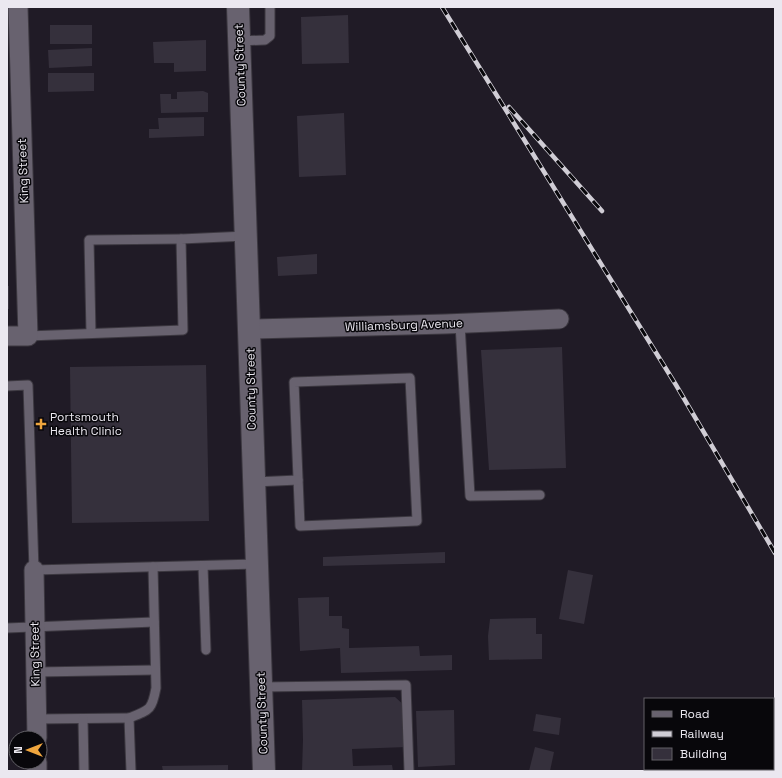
<svg xmlns="http://www.w3.org/2000/svg" width="782" height="778" viewBox="0 0 782 778" font-family="'Space Grotesk',sans-serif">
  <style>
    .building { fill: #35303c }
    .lines { fill: none; stroke-linecap: round; stroke-linejoin: round }
    .service-casing { stroke: #3c3840; stroke-width: 11 }
    .minor-casing { stroke: #3c3840; stroke-width: 21 }
    .tertiary-casing { stroke: #3c3840; stroke-width: 24 }
    .service { stroke: #68626f; stroke-width: 9 }
    .minor { stroke: #68626f; stroke-width: 19 }
    .tertiary { stroke: #68626f; stroke-width: 22 }
    .rail-casing { stroke: #d0cdd5; stroke-width: 4.5 }
    .rail { stroke: #08070b; stroke-width: 3; stroke-dasharray: 9; stroke-linecap: butt }
    .poi-dot { fill: #f0a63e; stroke: #08070b; stroke-width: 1.5 }
    .labels { text-anchor: middle; dominant-baseline: central; stroke-width: 3; stroke-linejoin: round; paint-order: stroke }
    .street-label { font-size: 12px; fill: #ebe8f0; stroke: #08070b }
    .poi-label { font-size: 12px; fill: #ebe8f0; stroke: #08070b; text-anchor: start }
  </style>
  <rect width="100%" height="100%" fill="#201b26"/>
  <g class="building">
    <path d="M348 15 349 63 302 64 301 17Z"/>
    <rect x="50" y="25" width="42" height="19"/>
    <path d="M206 40V71L174 72V63H154L153 42Z"/>
    <path d="M92 48V66L49 68 48 50Z"/>
    <path d="M48 73H94V91L48 92Z"/>
    <path d="M203 91 208 93V112L161 113 160 94H171V99H177V92Z"/>
    <path d="M344 113 346 175 299 177 297 116Z"/>
    <path d="M204 117V136L149 138V129H159L158 118Z"/>
    <path d="M317 254V274L278 276 277 257Z"/>
    <rect x="7" y="286" width="2" height="23"/>
    <path d="M562 347 566 468 489 470 481 350Z"/>
    <path d="M206 365 209 521 72 523 70 367Z"/>
    <path d="M445 552V563L323 566V557Z"/>
    <path d="M568 570 593 575 584 624 559 619Z"/>
    <path d="M329 597V616H342V628L349 629V648L419 646 420 656 452 655V670L341 673 340 648 300 651 298 598Z"/>
    <path d="M536 618V634H542V659L489 660 488 636 490 619Z"/>
    <path d="M395 697 406 707 407 747 352 749 353 766 392 765 393 771H302L303 740 302 700Z"/>
    <path d="M454 710 455 765 418 767 416 711Z"/>
    <path d="M536 714 561 718 559 735 533 731Z"/>
    <path d="M535 747 554 752 550 771H529Z"/>
    <path d="M228 765V771H163L162 766Z"/>
  </g>
  <g class="lines">
    <g class="service-casing">
      <g id="service">
        <path d="M239 41 265 40 270 36V7"/>
        <path d="M460 324 470 496 540 495"/>
        <path d="M91 333 89 240 181 239"/>
        <path d="M28 336 183 330 181 239 246 236"/>
        <path d="M410 378 417 521 300 526 294 382Z"/>
        <path d="M7 386 28 385 34 570 256 564"/>
        <path d="M254 482 298 480"/>
        <path d="M203 566 206 650"/>
        <path d="M7 628 154 622"/>
        <path d="M36 672 155 670"/>
        <path d="M261 687 406 685 409 771"/>
        <path d="M37 719 129 718"/>
        <path d="M83 719 84 771"/>
        <path d="M131 771 129 718C150 710 152 710 156 688L153 567"/>
      </g>
    </g>
    <g class="minor-casing">
      <g id="minor">
        <path d="M250 329 445 324 559 319"/>
        <path d="M7 336H28L18 7"/>
        <path d="M34 570 37 738"/>
        <path d="M37 762V771"/>
      </g>
    </g>
    <g class="tertiary-casing">
      <path id="tertiary" d="M238 7 264 771"/>
    </g>
    <use href="#service" class="service"/>
    <use href="#minor" class="minor"/>
    <use href="#tertiary" class="tertiary"/>
    <g class="rail-casing">
      <g id="rail">
        <path d="M442 7 676 385 775 553"/>
        <path d="M509 107 602 211"/>
      </g>
    </g>
    <use href="#rail" class="rail"/>
  </g>
  <path class="poi-dot" d="M39 418h4v4h4v4h-4v4h-4v-4h-4v-4h4z"/>
  <g class="labels">
    <g class="street-label">
      <text transform="translate(240 65) rotate(-92)">County Street</text>
      <text transform="translate(23 171) rotate(-92)">King Street</text>
      <text transform="translate(404 325) rotate(-2)">Williamsburg Avenue</text>
      <text transform="translate(251 389) rotate(-91)">County Street</text>
      <text transform="translate(35 654) rotate(-91)">King Street</text>
      <text transform="translate(262 713) rotate(-92)">County Street</text>
    </g>
    <g class="poi-label">
      <text x="50" y="417">Portsmouth<tspan x="50" dy="14">Health Clinic</tspan></text>
    </g>
  </g>
  <rect width="782" height="778" fill="none" stroke="#ebe8f0" stroke-width="16"/>
  <rect x="644" y="698" width="130" height="72" fill="#08070b" stroke="#636167"/>
  <rect x="652" y="711" width="20" height="6" fill="#68626f" stroke="#636167"/>
  <text x="680" y="718" font-size="12" fill="#ebe8f0">Road</text>
  <rect x="652" y="731" width="20" height="6" fill="#d0cdd5" stroke="#636167"/>
  <text x="680" y="738" font-size="12" fill="#ebe8f0">Railway</text>
  <rect x="652" y="748" width="20" height="12" fill="#35303c" stroke="#636167"/>
  <text x="680" y="758" font-size="12" fill="#ebe8f0">Building</text>
  <g transform="translate(28 750) rotate(270)"><circle r="19" fill="#08070b" stroke="#636167"/>
  <path d="M0-3L7 15L0 10L-7 15Z" fill="#f0a63e"/>
  <text y="-6" font-size="11" font-weight="bold" text-anchor="middle" fill="#ebe8f0">N</text>
  </g>
</svg>
